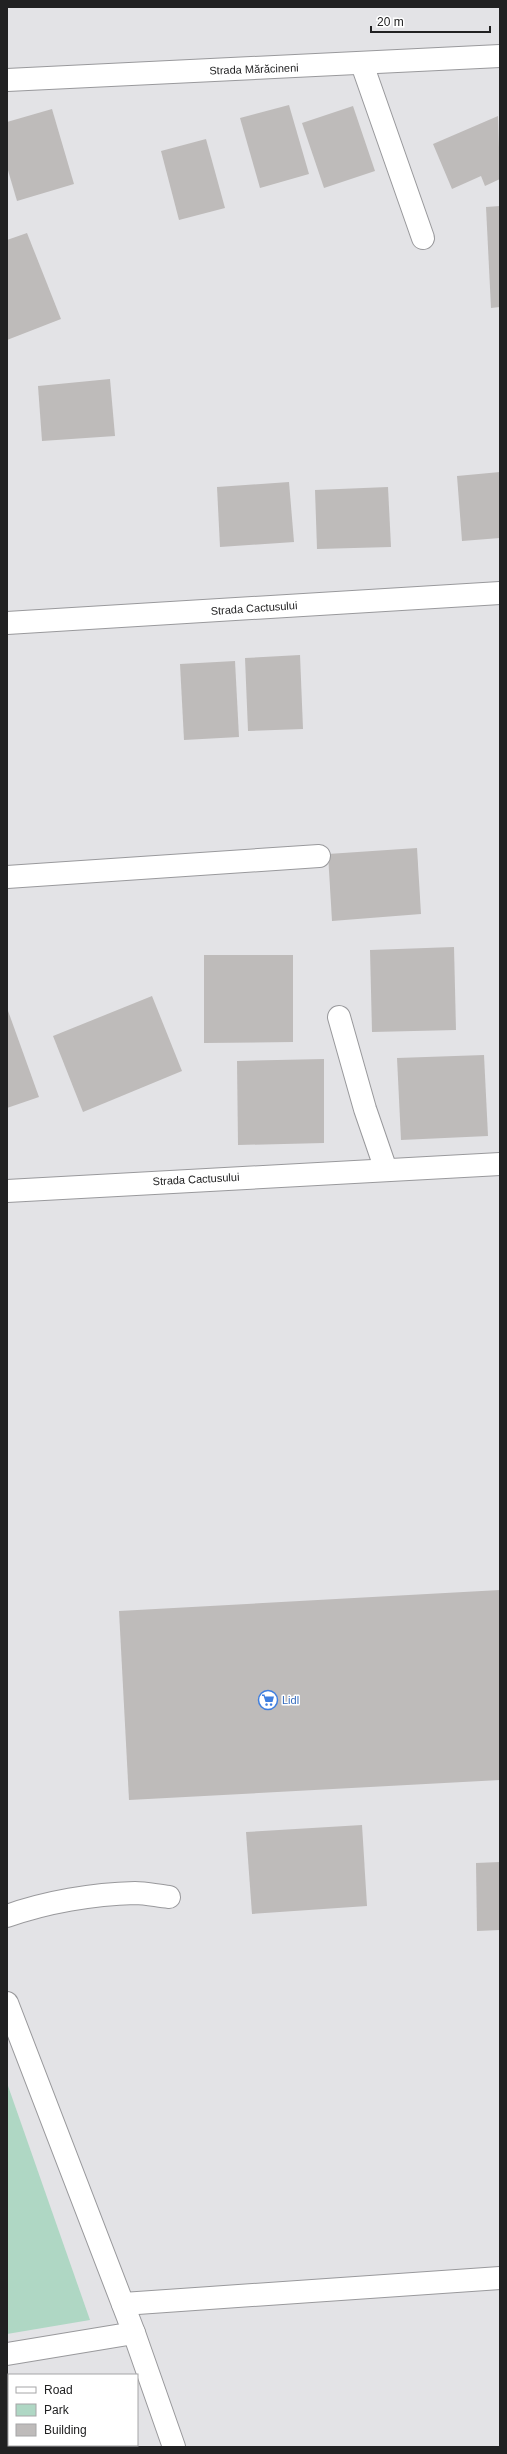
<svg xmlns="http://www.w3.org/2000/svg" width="507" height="2454" viewBox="0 0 507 2454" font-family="Helvetica,sans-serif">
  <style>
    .green { fill: #afd7c4 }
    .building { fill: #bebbba }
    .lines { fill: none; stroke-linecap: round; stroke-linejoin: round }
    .minor-casing { stroke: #99999c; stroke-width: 24 }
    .minor { stroke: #fff; stroke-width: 22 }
    .labels { text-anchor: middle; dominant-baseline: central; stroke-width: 3; stroke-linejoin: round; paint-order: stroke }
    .street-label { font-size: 11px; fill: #212122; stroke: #fff }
    .shop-label { font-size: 11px; fill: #366cbe; stroke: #fff; text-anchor: start }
  </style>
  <rect width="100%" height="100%" fill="#e3e3e6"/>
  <g class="green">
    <path d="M7 2083 90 2320 7 2334Z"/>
    <path d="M7 2382H9V2445H133L134 2447H7Z"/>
  </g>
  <g class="building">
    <path d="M289 105 309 174 260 188 240 118Z"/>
    <path d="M353 106 375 171 324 188 302 123Z"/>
    <path d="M52 109 74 184 17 201 7 167V122Z"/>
    <path d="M498 116 500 179 485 186 481 176 452 189 433 144Z"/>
    <path d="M206 139 225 208 179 220 161 151Z"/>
    <path d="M500 206V307L491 308 486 207Z"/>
    <path d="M27 233 61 319 7 340V240Z"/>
    <path d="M110 379 115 436 42 441 38 386Z"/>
    <path d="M500 472V538L462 541 457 476Z"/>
    <path d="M289 482 294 542 220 547 217 487Z"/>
    <path d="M388 487 391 547 317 549 315 490Z"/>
    <path d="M300 655 303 729 248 731 245 658Z"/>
    <path d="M235 661 239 737 184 740 180 664Z"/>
    <path d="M417 848 421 914 332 921 328 854Z"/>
    <path d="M454 947 456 1030 372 1032 370 950Z"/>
    <path d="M204 955H293V1042L204 1043Z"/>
    <path d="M152 996 182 1071 83 1112 53 1036Z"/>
    <path d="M7 1008 39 1097 7 1108Z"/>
    <path d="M484 1055 488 1136 401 1140 397 1058Z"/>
    <path d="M324 1059V1143L238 1145 237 1061Z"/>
    <path d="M500 1590V1780L129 1800 119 1611Z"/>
    <path d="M362 1825 367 1906 252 1914 246 1832Z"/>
    <path d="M500 1862V1930L477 1931 476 1863Z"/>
  </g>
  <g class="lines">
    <g class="minor-casing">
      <g id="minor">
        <path d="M362 64 423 238"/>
        <path d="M7 80 500 56"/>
        <path d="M7 623 500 593"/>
        <path d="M7 877 319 856"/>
        <path d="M339 1017 365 1109 386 1170"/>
        <path d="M7 1191 500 1164"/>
        <path d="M7 1916C46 1902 93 1894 135 1893 146 1893 158 1896 169 1897"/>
        <path d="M7 2003 134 2333 174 2447"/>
        <path d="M123 2304 500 2278"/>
        <path d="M7 2354 134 2333"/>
      </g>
    </g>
    <use href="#minor" class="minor"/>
  </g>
  <defs>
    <g id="supermarket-ring" transform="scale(1)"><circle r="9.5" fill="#fff" stroke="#3f7fe0" stroke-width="1.5"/><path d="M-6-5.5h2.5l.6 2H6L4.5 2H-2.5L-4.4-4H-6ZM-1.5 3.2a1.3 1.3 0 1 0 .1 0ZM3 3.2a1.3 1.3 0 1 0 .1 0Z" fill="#3f7fe0"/></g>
  </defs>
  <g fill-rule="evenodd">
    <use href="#supermarket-ring" x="268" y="1700"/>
  </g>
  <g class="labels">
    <g class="street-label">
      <text transform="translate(254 69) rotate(-2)">Strada Mărăcineni</text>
      <text transform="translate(254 608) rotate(-4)">Strada Cactusului</text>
      <text transform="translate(196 1179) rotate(-3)">Strada Cactusului</text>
    </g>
    <g class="shop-label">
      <text x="282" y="1700">Lidl</text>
    </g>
  </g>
  <rect width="507" height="2454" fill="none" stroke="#212122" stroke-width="16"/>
  <rect x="8" y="2374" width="130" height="72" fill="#ffffff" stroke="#a6a6a7"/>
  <rect x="16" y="2387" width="20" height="6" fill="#ffffff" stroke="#a6a6a7"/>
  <text x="44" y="2394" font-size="12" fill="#212122">Road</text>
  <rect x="16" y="2404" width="20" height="12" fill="#afd7c4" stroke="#a6a6a7"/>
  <text x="44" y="2414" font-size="12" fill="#212122">Park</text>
  <rect x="16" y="2424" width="20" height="12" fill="#bebbba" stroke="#a6a6a7"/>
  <text x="44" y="2434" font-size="12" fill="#212122">Building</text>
  <path d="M371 26v6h119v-6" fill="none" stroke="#212122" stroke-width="2"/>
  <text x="377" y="26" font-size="12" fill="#212122" stroke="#ffffff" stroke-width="3" paint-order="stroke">20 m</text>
</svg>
